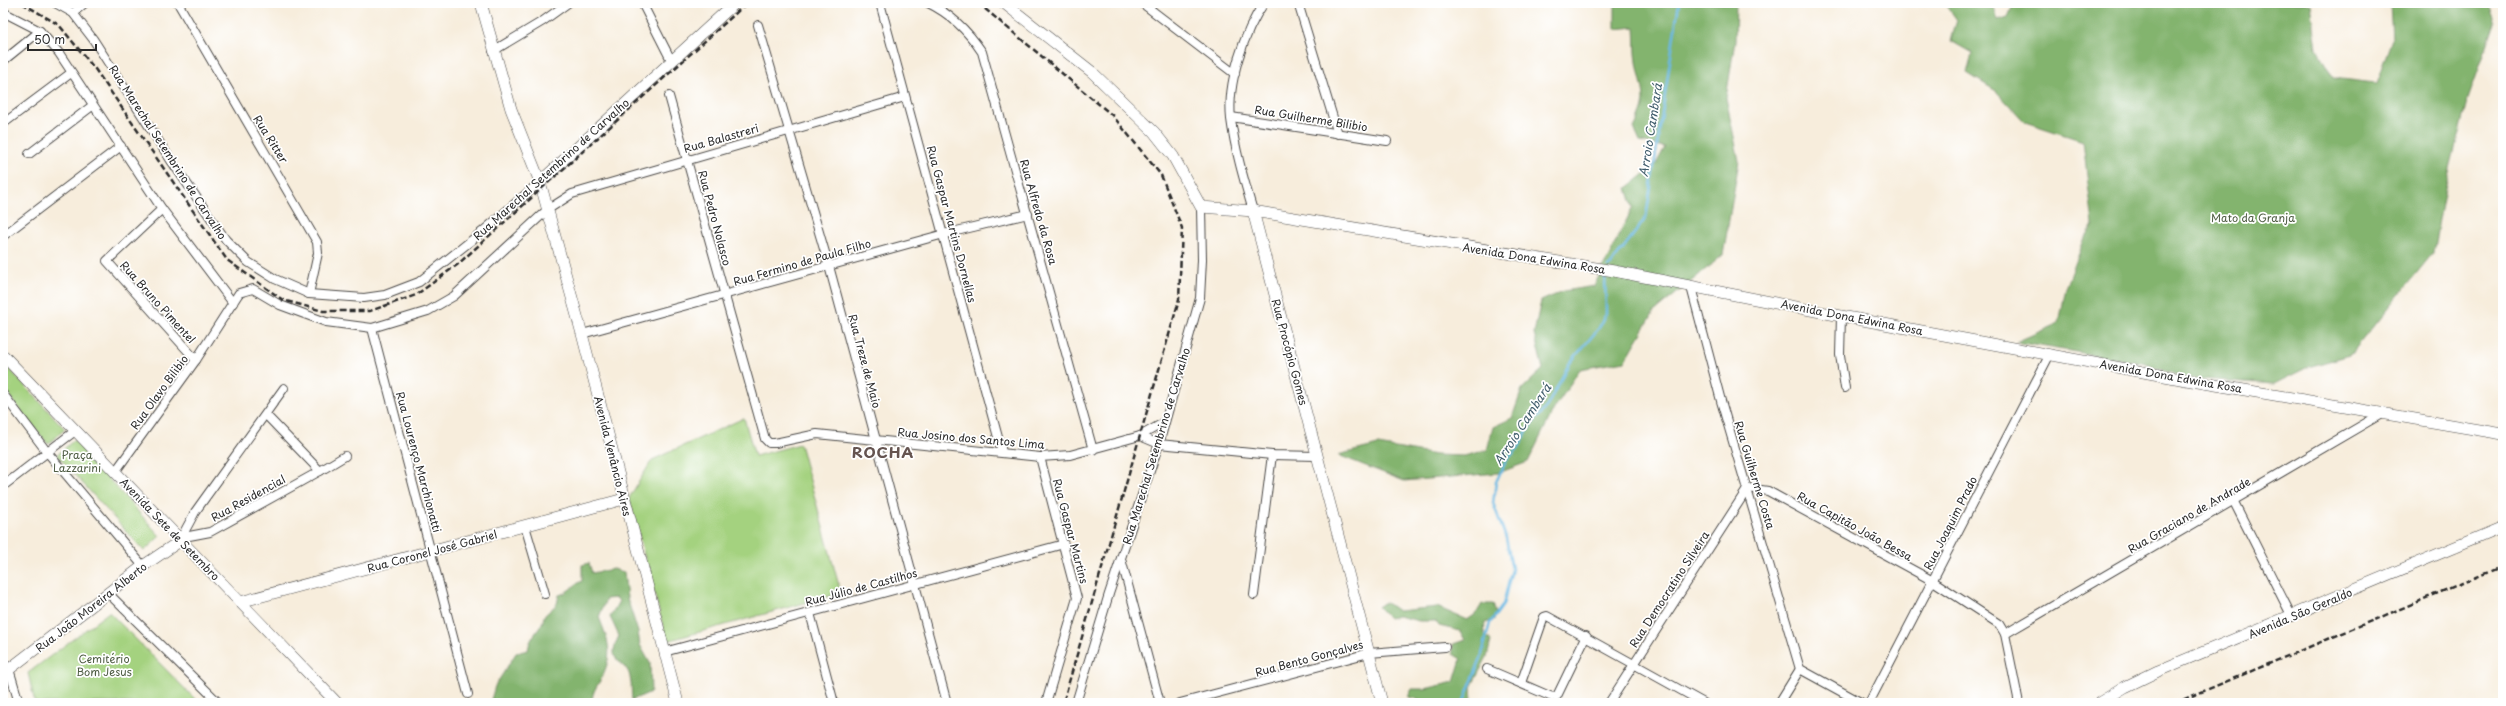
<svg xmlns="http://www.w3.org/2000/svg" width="2506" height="706" viewBox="0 0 2506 706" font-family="'Playpen Sans',sans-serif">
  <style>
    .green { fill: #a4d27f; stroke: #687e55 }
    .forest { fill: #83b46e; stroke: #57704c }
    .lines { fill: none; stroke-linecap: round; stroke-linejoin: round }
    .stream { stroke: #6ab9e4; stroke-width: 2.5 }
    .street-casing { stroke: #4a4846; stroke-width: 10 }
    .secondary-casing { stroke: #4a4846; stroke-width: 12 }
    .street { stroke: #fff; stroke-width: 8 }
    .secondary { stroke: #fff; stroke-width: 11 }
    .rail { stroke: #2b2b2b; stroke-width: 2.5; stroke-dasharray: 6 3; stroke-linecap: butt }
    .labels { text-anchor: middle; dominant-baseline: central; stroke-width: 3.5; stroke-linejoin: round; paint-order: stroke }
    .street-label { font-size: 11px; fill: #2b2b2b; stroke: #fff }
    .park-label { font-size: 11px; fill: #4f5d44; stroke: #fff }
    .water-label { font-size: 12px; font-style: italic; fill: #415d6c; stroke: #fff }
    .district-label { font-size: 15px; font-weight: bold; letter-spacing: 1px; fill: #655450; stroke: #fff }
  </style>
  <rect width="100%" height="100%" fill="#fff"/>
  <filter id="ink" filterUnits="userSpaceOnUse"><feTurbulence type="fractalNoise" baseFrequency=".025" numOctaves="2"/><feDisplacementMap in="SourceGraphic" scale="8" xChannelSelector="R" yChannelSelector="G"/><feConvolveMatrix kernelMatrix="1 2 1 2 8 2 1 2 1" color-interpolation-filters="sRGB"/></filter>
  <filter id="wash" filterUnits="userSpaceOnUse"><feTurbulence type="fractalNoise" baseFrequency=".012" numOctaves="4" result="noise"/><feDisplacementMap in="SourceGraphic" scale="16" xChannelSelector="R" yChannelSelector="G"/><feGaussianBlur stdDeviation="0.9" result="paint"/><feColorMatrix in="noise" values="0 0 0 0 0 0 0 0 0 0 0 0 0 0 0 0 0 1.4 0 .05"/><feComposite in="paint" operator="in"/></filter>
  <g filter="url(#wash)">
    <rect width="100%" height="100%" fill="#f7eddc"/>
    <g class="green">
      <path d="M3 362 65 429 48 444 3 389Z"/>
      <path d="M744 418 755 456 800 444 841 593 667 641 629 498 652 460Z"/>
      <path d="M74 440 160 536 144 551 57 455Z"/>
      <path d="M109 612 199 703H35L28 673Z"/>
    </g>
    <g class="forest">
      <path d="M1615 3H1736L1735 41 1726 98 1739 161 1723 255 1654 312 1625 361 1580 369 1554 409 1528 462 1498 473 1404 481 1338 455 1378 445 1436 455 1464 456 1487 450 1493 427 1512 418 1522 389 1543 369 1534 333 1541 301 1563 291 1594 286 1633 207 1627 188 1655 166 1665 147 1640 142 1634 128C1651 96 1642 94 1637 62 1635 51 1636 39 1635 27L1615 29Z"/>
      <path d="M1945 3H1993L1998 20 2008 17 2014 3H2311L2317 49 2333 78 2376 83 2392 39 2390 3H2487L2495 23 2466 105 2445 188 2433 253 2350 355 2308 367 2274 384 2186 378 2142 363 2016 342 2059 323 2066 288 2084 240 2093 225 2083 141 2025 122 1996 91 1967 73 1972 53 1951 41 1957 20Z"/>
      <path d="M589 563 592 573 613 569 624 572 627 598 638 632 640 645 650 663 651 692 632 700C631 693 632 684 630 677 627 659 604 665 619 636L610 617 619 601 616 598 606 599 599 617C608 641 614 652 602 677 597 687 592 691 592 703H490L495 686 516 653 528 650C530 634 543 629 544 616L557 604 559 595C568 593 573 585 582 581V565Z"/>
      <path d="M1385 602 1398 611 1437 607 1467 620 1476 614 1482 604H1493L1496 614 1494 620 1485 623 1484 633 1491 641 1487 657 1471 687 1472 699 1477 703H1420L1417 699 1408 697 1412 689H1425L1454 682 1461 659 1453 654V644L1465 640 1460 631 1439 626 1436 621H1419L1398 616 1389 618 1378 607Z"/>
    </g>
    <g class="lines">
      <g class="stream">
        <path d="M1609 267 1646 218 1679 3"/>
        <path d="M1463 703 1481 658 1490 623 1503 605 1512 569 1506 538 1493 503 1496 482 1506 461 1519 447 1530 426 1547 406 1569 364 1599 328 1606 313 1605 273"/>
      </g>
    </g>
  </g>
  <g filter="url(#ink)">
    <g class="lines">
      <g class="street-casing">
        <g id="street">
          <path d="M55 3 73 13 93 39 172 162 226 240 248 262 275 279 309 294 364 298 385 295 419 282 482 232 540 182"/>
          <path d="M178 3 317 242 318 253 309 294"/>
          <path d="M642 3 671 60"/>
          <path d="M880 3 1002 452"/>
          <path d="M928 3C951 14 968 31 982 52L1093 450"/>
          <path d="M1142 3 1235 74"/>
          <path d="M1298 3 1338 134"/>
          <path d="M3 12 40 31 59 53 162 209 233 303"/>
          <path d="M73 13 85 3"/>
          <path d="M758 25 829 266 947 703"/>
          <path d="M493 51 543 21 568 3"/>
          <path d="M3 61 40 31"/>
          <path d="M669 96 765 439 769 443H775L817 434 1040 457 1070 455 1140 436 1159 444 1272 455 1317 456"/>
          <path d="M1231 117 1387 141"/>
          <path d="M4 123 71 73"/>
          <path d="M29 154 92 106"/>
          <path d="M162 209 107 261 196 360"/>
          <path d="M1253 211C1244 180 1235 150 1231 119 1227 83 1244 32 1264 3"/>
          <path d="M3 236 121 146"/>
          <path d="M1691 287 1721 401 1800 669 1862 703"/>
          <path d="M1841 316 1840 355 1845 388"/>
          <path d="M372 328 468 694"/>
          <path d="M582 334 944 234 1028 214"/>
          <path d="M3 394 47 452 143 566"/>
          <path d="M1140 436 1165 422"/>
          <path d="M1040 457 1077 598 1046 703"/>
          <path d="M320 471 345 456"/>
          <path d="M115 472 196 360 239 293 253 289 280 305 326 322 372 328 428 311 454 296 547 210 572 194 905 97"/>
          <path d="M3 486 75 431"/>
          <path d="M2234 502 2292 617"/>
          <path d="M525 526 545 594"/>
          <path d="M184 537 210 532 320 471 266 415"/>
          <path d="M180 540 195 512 284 388"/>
          <path d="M1121 559 1160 703"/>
          <path d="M109 594 219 703"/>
          <path d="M1254 595 1272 455"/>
          <path d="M810 613 834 703"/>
          <path d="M2005 634 2383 413"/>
          <path d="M664 652 1064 544"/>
          <path d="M3 662 9 669 19 703"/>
          <path d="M1487 669 1552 697 1557 696 1586 636"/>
          <path d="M1521 683 1544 617 1547 616 1704 703"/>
          <path d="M1076 703 1109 594 1159 444 1200 298 1202 260 1201 207"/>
          <path d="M1180 703 1369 653 1445 647"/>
          <path d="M1609 703 1748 488 1768 491 1933 581 1999 624 2005 634 2019 703"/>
          <path d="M1779 703 1800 669"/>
          <path d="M1869 703 2050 354"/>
        </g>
      </g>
      <g class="secondary-casing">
        <g id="secondary">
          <path d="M481 3 511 109 540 182 582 334 678 703"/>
          <path d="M1004 3 1092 72 1154 132 1173 156 1201 207 1253 211 1614 271 1841 316 2186 380 2503 434"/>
          <path d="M540 182 735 3"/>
          <path d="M1253 211 1382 703"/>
          <path d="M3 355 337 703"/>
          <path d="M240 602 624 499"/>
          <path d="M3 674 143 566 180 541"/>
          <path d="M2099 703 2125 687 2158 671 2503 527"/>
        </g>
      </g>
      <use href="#street" class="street"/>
      <use href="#secondary" class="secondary"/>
      <g class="rail">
        <path d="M22 3 59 25 95 69 227 260 283 300 323 311H370L416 295 457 265 747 3"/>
        <path d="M978 3 1113 116 1161 175 1182 228 1179 300 1063 703"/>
        <path d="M2175 703 2503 566"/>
      </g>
    </g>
  </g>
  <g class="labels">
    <g class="street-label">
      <text transform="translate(1311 118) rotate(9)">Rua Guilherme Bilibio</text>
      <text transform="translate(721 138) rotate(-16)">Rua Balastreri</text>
      <text transform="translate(271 139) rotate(58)">Rua Ritter</text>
      <text transform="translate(168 152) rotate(57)">Rua Marechal Setembrino de Carvalho</text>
      <text transform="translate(551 169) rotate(-42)">Rua Marechal Setembrino de Carvalho</text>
      <text transform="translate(1039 212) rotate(74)">Rua Alfredo da Rosa</text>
      <text transform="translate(715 218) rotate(75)">Rua Pedro Nolasco</text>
      <text transform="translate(952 224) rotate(75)">Rua Gaspar Martins Dornellas</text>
      <text transform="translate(1534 258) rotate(9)">Avenida Dona Edwina Rosa</text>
      <text transform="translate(802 262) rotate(-16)">Rua Fermino de Paula Filho</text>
      <text transform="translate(158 302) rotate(48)">Rua Bruno Pimentel</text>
      <text transform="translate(1852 317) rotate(11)">Avenida Dona Edwina Rosa</text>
      <text transform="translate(1290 352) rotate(75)">Rua Procópio Gomes</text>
      <text transform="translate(865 361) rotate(75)">Rua Treze de Maio</text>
      <text transform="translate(2171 376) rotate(10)">Avenida Dona Edwina Rosa</text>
      <text transform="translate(159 392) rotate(-54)">Rua Olavo Bilibio</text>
      <text transform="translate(971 438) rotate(5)">Rua Josino dos Santos Lima</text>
      <text transform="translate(1156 446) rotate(-73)">Rua Marechal Setembrino de Carvalho</text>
      <text transform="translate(613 456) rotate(76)">Avenida Venâncio Aires</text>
      <text transform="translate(419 462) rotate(75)">Rua Lourenço Marchionatti</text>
      <text transform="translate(1755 475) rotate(73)">Rua Guilherme Costa</text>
      <text transform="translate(248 498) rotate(-29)">Rua Residencial</text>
      <text transform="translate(2189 515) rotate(-30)">Rua Graciano de Andrade</text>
      <text transform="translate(1950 523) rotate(-63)">Rua Joaquim Prado</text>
      <text transform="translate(1855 526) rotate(29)">Rua Capitão João Bessa</text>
      <text transform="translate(170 529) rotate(46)">Avenida Sete de Setembro</text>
      <text transform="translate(1071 531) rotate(75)">Rua Gaspar Martins</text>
      <text transform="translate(432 551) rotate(-15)">Rua Coronel José Gabriel</text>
      <text transform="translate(861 587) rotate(-15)">Rua Júlio de Castilhos</text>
      <text transform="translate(1669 589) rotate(-57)">Rua Democratino Silveira</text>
      <text transform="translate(91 607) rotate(-38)">Rua João Moreira Alberto</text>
      <text transform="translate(2300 613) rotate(-23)">Avenida São Geraldo</text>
      <text transform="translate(1309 658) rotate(-15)">Rua Bento Gonçalves</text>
    </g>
    <g class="park-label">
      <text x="2253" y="217">Mato da Granja</text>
      <text x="77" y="454">Praça<tspan x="77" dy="13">Lazzarini</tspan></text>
      <text x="104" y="658">Cemitério<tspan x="104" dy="13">Bom Jesus</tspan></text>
    </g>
    <g class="water-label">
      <text transform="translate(1650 130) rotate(-81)">Arroio Cambará</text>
      <text transform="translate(1522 424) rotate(-57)">Arroio Cambará</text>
    </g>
    <g class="district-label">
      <text x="883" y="451">ROCHA</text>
    </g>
  </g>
  <rect width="2506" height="706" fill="none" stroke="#fff" stroke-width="16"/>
  <path d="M28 44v6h68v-6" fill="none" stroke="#2b2b2b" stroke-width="2"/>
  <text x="34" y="44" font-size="12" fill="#2b2b2b" stroke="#ffffff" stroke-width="3" paint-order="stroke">50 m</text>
</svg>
